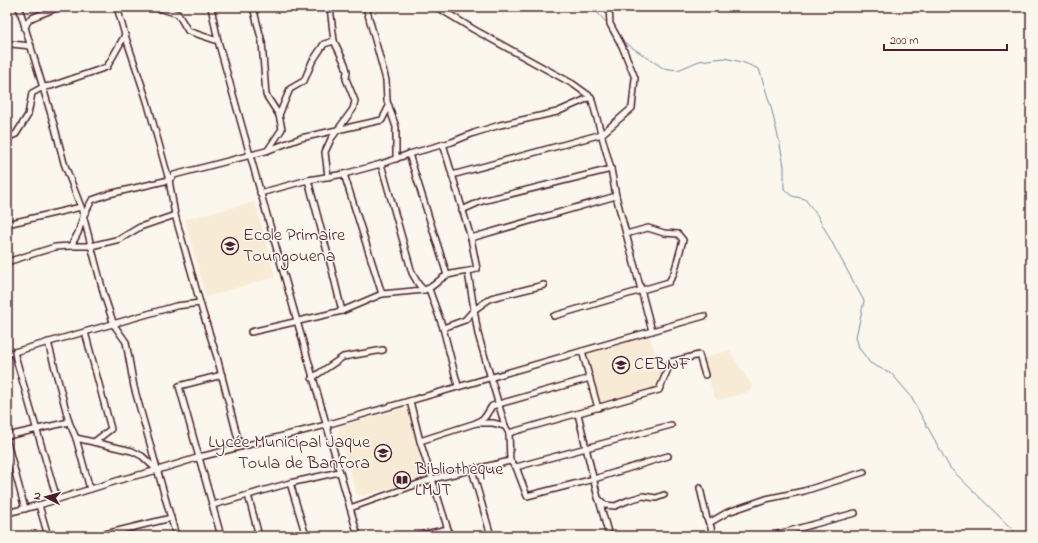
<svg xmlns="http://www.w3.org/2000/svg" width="1038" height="543" viewBox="0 0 1038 543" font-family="'Indie Flower',sans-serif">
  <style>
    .built { fill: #f8ebd6 }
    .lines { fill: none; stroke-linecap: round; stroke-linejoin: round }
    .stream { stroke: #7288a0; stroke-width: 1 }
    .minor-casing { stroke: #4a1f2b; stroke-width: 8 }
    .minor { stroke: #fbf7ec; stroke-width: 5 }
    .labels { text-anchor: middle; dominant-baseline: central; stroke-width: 3; stroke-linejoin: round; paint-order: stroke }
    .poi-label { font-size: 18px; fill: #4a1f2b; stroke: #fbf7ec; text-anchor: start }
  </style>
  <rect width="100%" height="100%" fill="#fbf7ec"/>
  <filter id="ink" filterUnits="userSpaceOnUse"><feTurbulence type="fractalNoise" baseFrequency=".025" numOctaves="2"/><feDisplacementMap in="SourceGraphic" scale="8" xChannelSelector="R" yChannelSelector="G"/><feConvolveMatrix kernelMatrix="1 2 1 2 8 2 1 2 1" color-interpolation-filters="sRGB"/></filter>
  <g filter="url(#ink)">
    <g class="built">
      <path d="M255 202 275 277 206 297 185 219Z"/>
      <path d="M649 336 663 375 658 387 593 405 580 355Z"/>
      <path d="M729 350 752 386 751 391 718 400 714 397 703 358Z"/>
      <path d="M404 408 410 411 427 473 424 479 362 496 356 492 338 432 341 426Z"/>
    </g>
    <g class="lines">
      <g class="stream">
        <path d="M592 7 608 24"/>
        <path d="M619 37 624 42 663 68 678 70 699 61 724 58 742 62 759 69 771 107 780 145 784 166V189L792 196 805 199 817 215 864 301 856 337 859 348 870 363 892 374 910 395 950 468 1019 536"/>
      </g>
      <g class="minor-casing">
        <g id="minor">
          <path d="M19 7 55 128 64 163 81 207 104 295 114 325 126 342 134 387 176 536"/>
          <path d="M148 7 162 9 178 14 188 31 218 41"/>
          <path d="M211 7 218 41 250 155 358 536"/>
          <path d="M253 7 262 42 266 95 279 115 282 129 268 150"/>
          <path d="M366 7 386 80 387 101 396 127V159"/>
          <path d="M437 7 473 29 573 84 591 97 611 169 616 196 652 331"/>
          <path d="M25 28C26 25 27 22 30 19 34 16 51 11 58 7"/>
          <path d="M125 35 147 101 169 180 175 215 203 313 217 357 240 447"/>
          <path d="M7 45 11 44 31 46"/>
          <path d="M279 115 290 89 304 81 312 62 324 44 334 41 330 7"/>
          <path d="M7 138 16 134 28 115 32 93 43 87 51 86 107 67 125 35 117 7"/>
          <path d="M409 154 447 275"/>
          <path d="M381 164 412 273 419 285 424 290C434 288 439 278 448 275 458 272 467 272 477 269L471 238 443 144"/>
          <path d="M344 174 382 294"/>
          <path d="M452 175 602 134 632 108 635 78 622 46 610 24 609 7"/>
          <path d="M328 177 325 152 331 139 353 109 355 101 346 79 347 71 345 64 334 41"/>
          <path d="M308 180 332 270 342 311"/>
          <path d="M260 193 308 180 344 174 381 164 409 154 452 142 474 133 500 125 557 112 591 97"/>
          <path d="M462 210 482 201 611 169"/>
          <path d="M7 224 81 207"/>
          <path d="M471 238 616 196"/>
          <path d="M71 246 78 233 83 217 92 200 109 194 169 180 174 175 266 151 301 138 382 120 389 106"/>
          <path d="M7 262 55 247 71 246H91L120 239 140 227 175 215"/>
          <path d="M468 272 478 334 505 426 509 433 510 461 516 467 527 496 594 479 668 456"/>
          <path d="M429 289 443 328 458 386"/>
          <path d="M554 316 669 282 674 273 683 240 678 234 664 233 648 228 626 234"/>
          <path d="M443 328 465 320 474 310 491 298 544 285"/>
          <path d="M85 332 111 429 94 442"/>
          <path d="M251 332 342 311 382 294 424 290"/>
          <path d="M48 342 69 422 76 438 90 489"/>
          <path d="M582 351 598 408"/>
          <path d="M14 352 57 499"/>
          <path d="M7 354 176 306 200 303"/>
          <path d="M312 378 343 357 383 350"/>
          <path d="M410 401 420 441 450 536"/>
          <path d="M578 414 598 498 605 505 615 506 629 500 643 496 656 498 664 495"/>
          <path d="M476 423 485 417 492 406 590 378"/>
          <path d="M509 433 659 390 671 362 699 355 705 375"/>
          <path d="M7 436 69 422"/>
          <path d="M76 438 132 451 142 456 157 470"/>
          <path d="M420 441 476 423H493L505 426"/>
          <path d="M7 442 25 509"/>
          <path d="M516 467 671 425"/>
          <path d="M472 470 491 536"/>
          <path d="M290 483 306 536"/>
          <path d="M700 488 707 519 711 527 712 536"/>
          <path d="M248 495 259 536"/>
          <path d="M599 500 609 536"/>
          <path d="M39 505 48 536"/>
          <path d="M213 505 290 483 339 472"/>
          <path d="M350 508 432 479 510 461"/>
          <path d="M7 513 39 505 123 479 158 470 200 457 326 425 704 316"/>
          <path d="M709 523 728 512 766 499 804 491 864 472"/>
          <path d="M97 536 171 518"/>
          <path d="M221 536 179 386 222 375"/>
          <path d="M416 536 448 529"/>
          <path d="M771 536 855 513"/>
        </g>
      </g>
      <use href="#minor" class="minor"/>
    </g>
  </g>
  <defs>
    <g id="school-ring" transform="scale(0.9)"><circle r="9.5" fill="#fbf7ec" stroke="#4a1f2b" stroke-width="1.5"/><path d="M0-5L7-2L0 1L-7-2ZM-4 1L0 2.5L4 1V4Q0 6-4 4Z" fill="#4a1f2b"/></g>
    <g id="library-ring" transform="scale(0.9)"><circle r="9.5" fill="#fbf7ec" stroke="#4a1f2b" stroke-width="1.5"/><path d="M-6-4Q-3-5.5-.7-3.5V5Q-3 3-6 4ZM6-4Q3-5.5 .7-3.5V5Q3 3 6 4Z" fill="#4a1f2b"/></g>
  </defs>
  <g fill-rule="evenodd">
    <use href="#school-ring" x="230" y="246"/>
    <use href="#school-ring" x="621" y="365"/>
    <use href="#school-ring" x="383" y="453"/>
    <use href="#library-ring" x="402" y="480"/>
  </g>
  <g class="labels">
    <g class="poi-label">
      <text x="243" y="236">Ecole Primaire<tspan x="243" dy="21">Toungouena</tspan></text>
      <text x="634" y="365">CEBNF</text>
      <text x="370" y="443" text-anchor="end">Lycée Municipal Jaque<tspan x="370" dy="21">Toula de Banfora</tspan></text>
      <text x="415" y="470">Bibliothèque<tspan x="415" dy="21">LMJT</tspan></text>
    </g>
  </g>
  <rect width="1038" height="543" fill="none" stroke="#fbf7ec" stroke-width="24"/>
  <rect x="12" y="12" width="1014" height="519" fill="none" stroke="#4a1f2b" stroke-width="1.5" filter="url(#ink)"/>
  <g transform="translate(46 497) rotate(276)" stroke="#fbf7ec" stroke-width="3" paint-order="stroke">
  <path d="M0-3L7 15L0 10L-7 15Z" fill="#4a1f2b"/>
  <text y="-6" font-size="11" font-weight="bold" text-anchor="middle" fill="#4a1f2b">N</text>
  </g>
  <path d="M884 44v6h123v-6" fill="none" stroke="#4a1f2b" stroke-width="2"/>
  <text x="890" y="44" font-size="12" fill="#4a1f2b" stroke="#fbf7ec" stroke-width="3" paint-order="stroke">200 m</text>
</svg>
